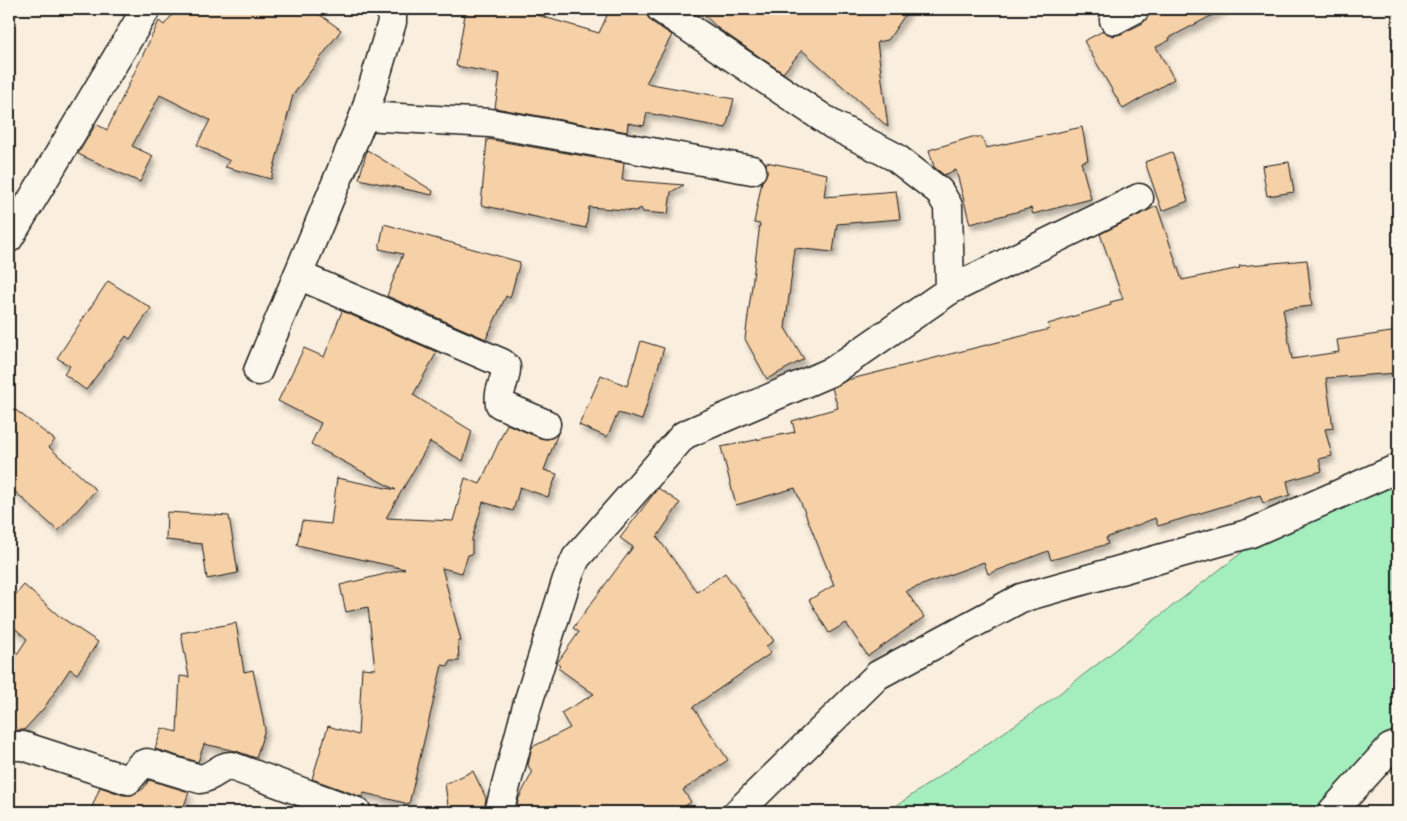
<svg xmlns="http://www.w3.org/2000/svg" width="1407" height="821" viewBox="0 0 1407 821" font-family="'Shantell Sans',sans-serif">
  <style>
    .green { fill: #a4eebd; stroke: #60856c }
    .building { fill: #f6d0a6; stroke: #1c1c1c; filter: url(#shadow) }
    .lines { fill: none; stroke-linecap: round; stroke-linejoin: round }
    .minor-casing { stroke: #1c1c1c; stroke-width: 31 }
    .minor { stroke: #fbf7ec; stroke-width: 28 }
  </style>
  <defs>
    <filter id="shadow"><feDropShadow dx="3" dy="5.5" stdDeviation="2.5" flood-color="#0004"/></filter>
  </defs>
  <rect width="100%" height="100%" fill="#faefde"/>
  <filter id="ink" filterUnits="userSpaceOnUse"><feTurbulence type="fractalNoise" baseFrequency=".02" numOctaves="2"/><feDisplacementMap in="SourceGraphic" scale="10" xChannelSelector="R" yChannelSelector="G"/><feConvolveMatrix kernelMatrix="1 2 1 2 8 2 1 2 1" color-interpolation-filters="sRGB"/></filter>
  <g filter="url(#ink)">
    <path class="green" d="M1398 478V751L1364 763 1314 812H887L1047 703 1298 509Z"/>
    <g class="building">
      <path d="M177 9H312L341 30 293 95 271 179 225 167 230 161 197 145 210 120 160 95 132 146 153 156 140 182 78 154 96 124 107 130 159 21 164 25Z"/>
      <path d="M466 9H539L537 15 599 33 610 9H646L647 16 652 22 672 35 646 83 734 99 726 128 647 113 644 126 628 123 627 132 495 108 500 74 456 66Z"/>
      <path d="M698 9H909L888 40 877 42 888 127 802 50 783 73 719 29Z"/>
      <path d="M1150 9H1224L1169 38 1170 40 1156 47 1174 79 1123 109 1084 41 1103 31 1113 36 1121 34 1143 23 1148 17Z"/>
      <path d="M1082 127 1088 160 1081 162 1091 199 1033 214 1031 208 970 224 956 170 944 175 934 167 929 150 972 137H982L986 148Z"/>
      <path d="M487 139 624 163 622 180 684 185 671 192 668 214 643 212 641 208 636 211 589 207 586 228 481 205Z"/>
      <path d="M367 150 433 191 432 195 359 179Z"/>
      <path d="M1172 152 1188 201 1162 211 1145 162Z"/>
      <path d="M766 162 827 174 824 197 896 191 900 219 837 224 833 252 795 248 785 328 804 359 767 379 745 339 760 224 754 223 762 181 767 173Z"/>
      <path d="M1289 162 1294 192 1267 196 1262 166Z"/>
      <path d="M1157 206 1182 280 1240 268 1239 266 1307 260 1312 306 1283 309 1292 359 1339 352 1337 340 1398 331V373L1326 378 1333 428 1325 429 1332 456 1319 459 1322 471 1287 481 1290 495 1263 503 1260 495 1158 526 1155 518 1106 538 1108 544 1051 560 1048 551 988 574 984 562 906 591 924 617 868 656 846 623 829 633 809 600 834 585 795 488 736 505 721 447 795 432 792 421 838 408 832 388 847 380 1050 329 1048 324 1111 305 1110 302 1123 299 1100 234Z"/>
      <path d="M384 224 520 262 510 298 506 296 486 339 387 296 403 254 379 249Z"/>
      <path d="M108 281 151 308 130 339 126 336 86 390 64 374 70 366 57 358Z"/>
      <path d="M342 311 437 352 413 395 472 431 463 461 430 442 386 518 453 521 465 478 480 484 507 424 540 438 548 439 558 433 544 470 557 474 548 497 520 487 513 511 483 502 472 539V554L468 555 462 573 442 568 461 641H458L459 661H449V666L442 665 409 804 364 793 362 797 312 779 328 726 358 735 362 668 375 669 368 607 346 612 340 585 405 569 297 545 302 521 331 524 337 478 396 490 311 444 321 423 278 401 304 348 324 357Z"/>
      <path d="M641 341 664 348 642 420 618 413 607 437 579 425 601 375 627 386Z"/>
      <path d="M9 405 55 440 49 447 96 490 58 531 9 486Z"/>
      <path d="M658 488 680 503 657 537 697 592 725 573 774 641 766 646 771 653 693 707 728 760 683 790 691 802 676 812H515L519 798 532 773 528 765 532 747 570 728 561 713 594 694 558 668 560 666 557 663 579 632 573 628 633 547 620 538Z"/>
      <path d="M167 512 229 516 238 573 207 579 202 544 166 540Z"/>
      <path d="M24 585 59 616 98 642 77 674 70 669 44 708 24 730H9V666L27 639 9 623V602Z"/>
      <path d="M236 623 244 672 253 670 265 729 256 758 236 751 204 744 198 762 155 749 162 728 177 732 180 676 189 677 181 633Z"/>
      <path d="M473 771 486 798 484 812H449L445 784Z"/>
      <path d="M149 780 189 792 184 806 197 812H90L100 787 123 795H132L143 789Z"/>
    </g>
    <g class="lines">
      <g class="minor-casing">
        <g id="minor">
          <path d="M661 9 833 125 895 157 939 191 948 206 950 290"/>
          <path d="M1114 20 1135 9"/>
          <path d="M364 116 490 123 752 170"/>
          <path d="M9 238 146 9"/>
          <path d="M298 275 502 363 506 367C507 379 497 391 500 404L546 424"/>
          <path d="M258 371 364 116 392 22V9"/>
          <path d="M9 746H23L128 780 141 765 147 763 200 779C213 778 219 766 231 766L357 812"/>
          <path d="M499 812 527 706 567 579 576 558 684 435 833 371 950 290 1139 198"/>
          <path d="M738 812 878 675 1021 598 1251 533 1398 468"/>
          <path d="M1332 812 1390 748 1398 745"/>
        </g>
      </g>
      <use href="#minor" class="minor"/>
    </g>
  </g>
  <rect width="1407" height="821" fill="none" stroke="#fbf7ec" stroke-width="30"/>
  <rect x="15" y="15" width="1377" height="791" fill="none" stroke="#1c1c1c" stroke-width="2" filter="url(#ink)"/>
</svg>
